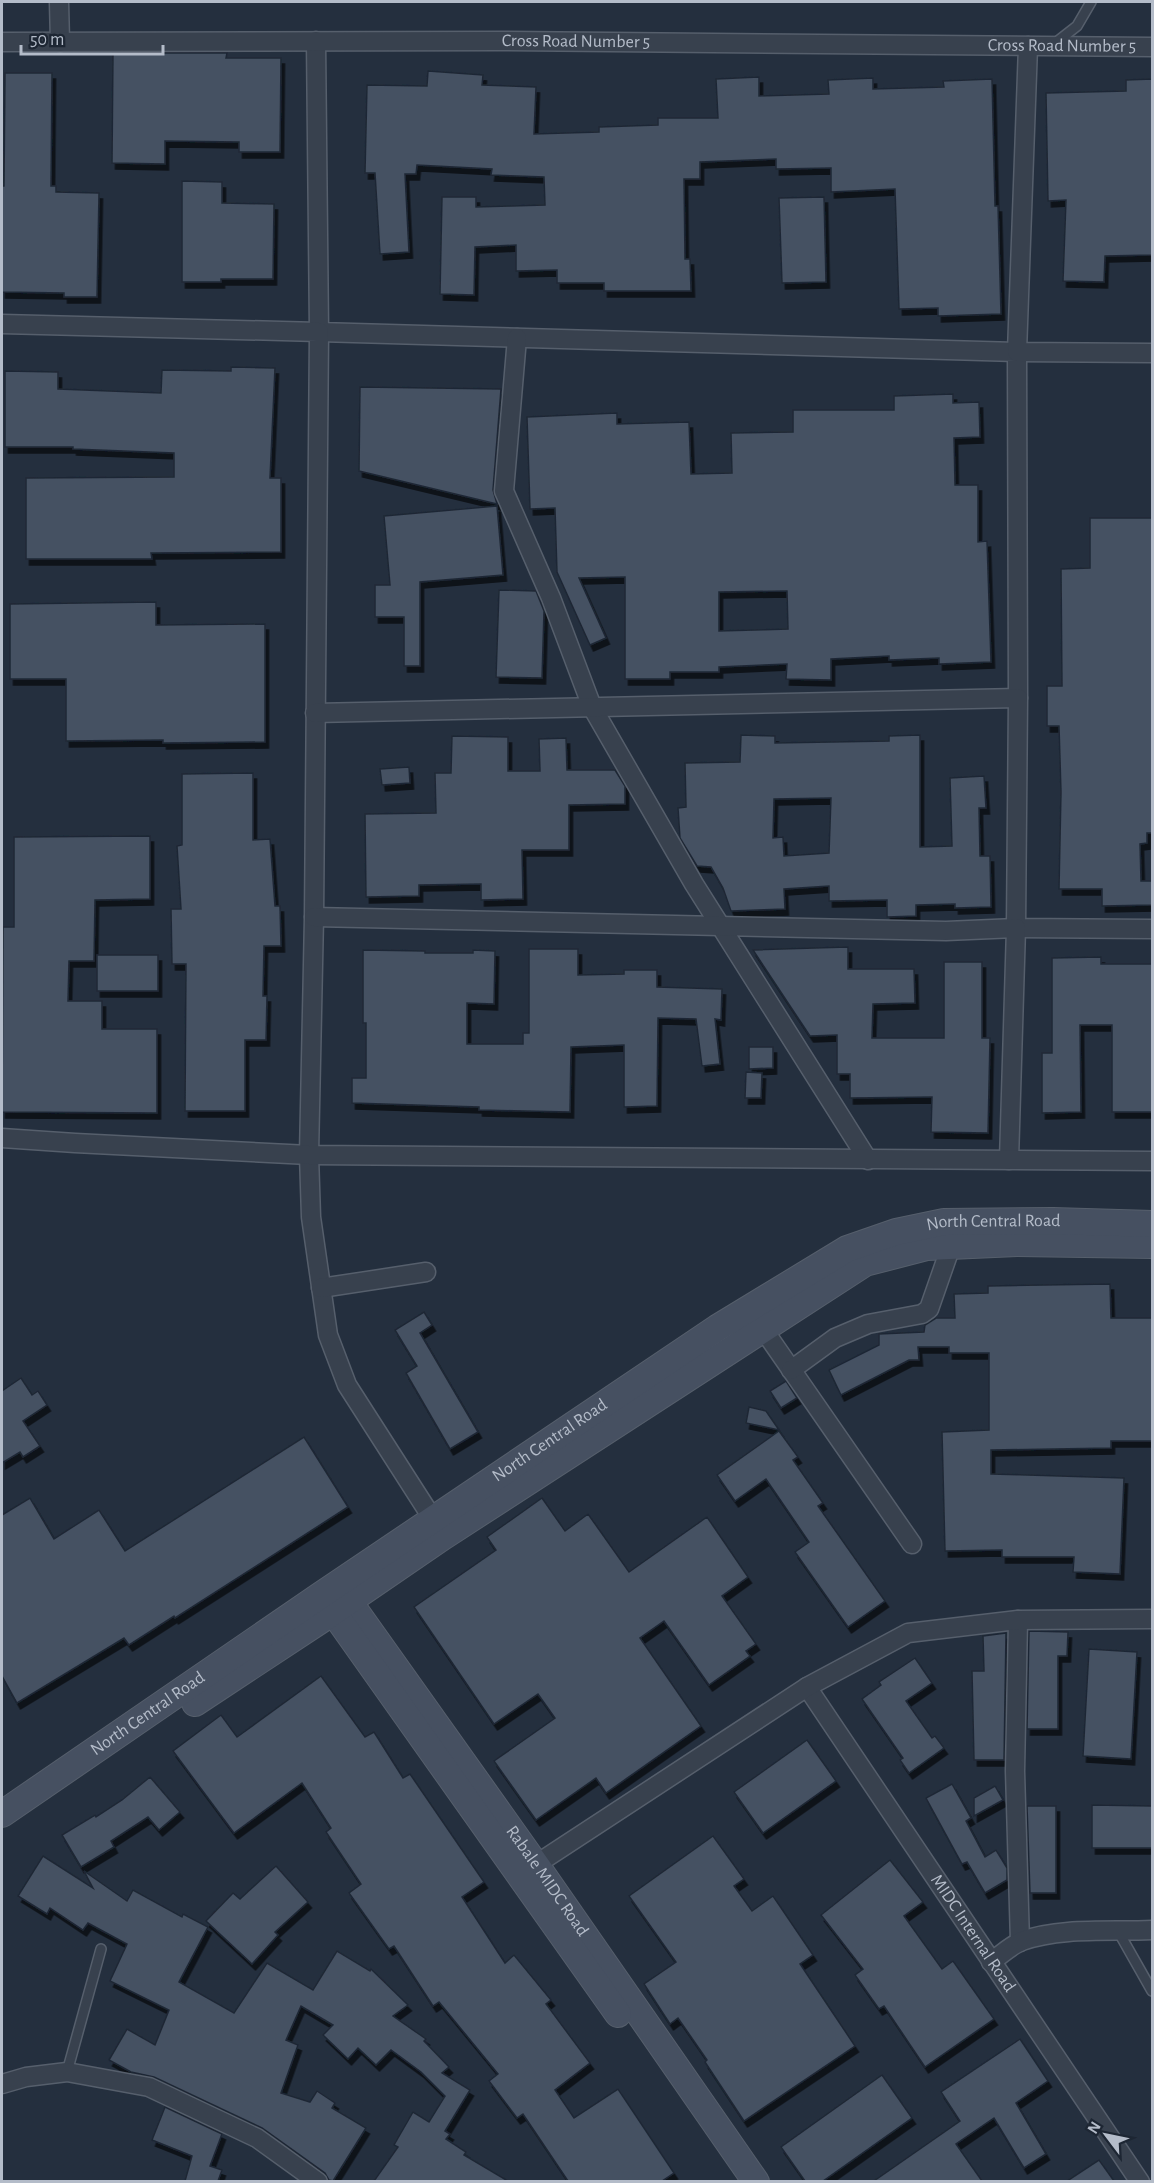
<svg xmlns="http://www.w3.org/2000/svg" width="1154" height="2183" viewBox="0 0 1154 2183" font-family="'Alegreya Sans',sans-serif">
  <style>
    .building { fill: #455162; stroke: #1f2835; stroke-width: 1.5; fill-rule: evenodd; filter: url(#shadow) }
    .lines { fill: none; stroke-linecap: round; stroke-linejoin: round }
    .lane-casing { stroke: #565f6c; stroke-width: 12 }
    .street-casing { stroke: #565f6c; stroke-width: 21 }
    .secondary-casing { stroke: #565f6c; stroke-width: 28 }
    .lane { stroke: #38414e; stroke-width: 9 }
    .street { stroke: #38414e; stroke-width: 18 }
    .secondary { stroke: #465061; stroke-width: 26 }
    .labels { text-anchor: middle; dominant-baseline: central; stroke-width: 4.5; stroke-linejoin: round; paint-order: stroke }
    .street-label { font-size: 18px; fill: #b4bcc9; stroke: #1d2633 }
  </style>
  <defs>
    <filter id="shadow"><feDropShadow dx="3.5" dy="6" stdDeviation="0" flood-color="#0009"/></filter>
  </defs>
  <rect width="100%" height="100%" fill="#242f3e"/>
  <g class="building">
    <path d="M113 53H227L226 58H281L280 152H239V142L165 141V164L112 163Z"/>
    <path d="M428 71 483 75 482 85 536 87 534 134 599 132V127L658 125V118H718L716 79 759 77V96L829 94 828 80 873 78V89L944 87 943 81 992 79 995 206H998L1001 314 938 316V308L899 309 895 189 831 192V168L776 169V159L700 162V179H684L685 259H690L691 291H604V283H557V270L516 271V245L475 247 474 295 440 294 442 197H476V207L545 205 544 177 491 175 492 169 417 165 416 174H405L409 252 380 254 375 173H365L367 85 427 86Z"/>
    <path d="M5 73H52L51 186H56V192L99 193 97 297H64V293L2 292V186H4Z"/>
    <path d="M1152 79V255L1105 256 1104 282 1063 281 1066 200 1048 201 1046 93 1126 91V80Z"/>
    <path d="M182 181 222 182V203L274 204 273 279H221V282H182Z"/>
    <path d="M824 197 826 282 782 283 779 198Z"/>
    <path d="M231 367 275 368 270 478H281V552L151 553 152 559H26V478L174 477V453L73 449V447H5V371L58 372V389L161 393 162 370 231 371Z"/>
    <path d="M360 387 501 389 493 490 497 504 359 471Z"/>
    <path d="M953 394V403L979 402 980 437 954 438 955 485H978V542L987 541 991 662 939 664V658L889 660V656L831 659V680L786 679 787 664 719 667V672H670V679H625V577L579 578 606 638 590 645 557 572 555 508 530 509 527 417 617 413V424L689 422 691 474 732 473 731 433 793 432V410H894V396ZM787 591 788 629 719 631V592Z"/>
    <path d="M497 506 503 575 420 582V666H404V617H375V585H390L384 516Z"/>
    <path d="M1090 518H1152V833H1147V843L1140 844 1141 881H1152V905L1102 906V889H1059L1061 792 1059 726H1047V686H1062L1061 569 1090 568Z"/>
    <path d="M499 590 536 591 544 611 542 678 496 677Z"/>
    <path d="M156 602V625L265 624V742L163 743V740L66 741V679H10V604Z"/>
    <path d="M741 735 775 736V743L889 741V736L920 735V847L952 846 950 778 984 776 986 808H979L980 856H990L991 907 955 908V904L916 905V916L887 917V900L829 901V886L784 889 785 909 731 911 723 888 711 867 697 866 680 838 678 808 686 807 685 763 740 762ZM831 798 829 853 784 856 783 837 773 838 774 799Z"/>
    <path d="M452 736 508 737V771H540L539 739 566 738 567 770H615L625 786V804L569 805V850H522L523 899 481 900V884L419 885V896L366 897 365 814 436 813 435 773H451Z"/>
    <path d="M409 767 410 783 382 785 380 769Z"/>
    <path d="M253 773V840L270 839 275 906H280L281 946H264L263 996H267L266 1040H245V1111H185L186 964H172L171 909H181L177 846 182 845V774Z"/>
    <path d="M150 836V899L95 900 94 961H69L68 1001H102V1029H157V1113L2 1112 3 927H14V837Z"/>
    <path d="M848 947V969H914L915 1003 873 1004 872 1038H944V962H982V1038H990L988 1133 931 1132 932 1097 850 1098V1074H837V1035L810 1036 753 950Z"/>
    <path d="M529 949H578V975L624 974V970H657V987L722 989 721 1020 715 1019 720 1064 702 1066 696 1019 658 1018 657 1106 624 1107V1045L571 1047 570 1112 479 1110V1107L352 1103V1078H366V1023H363V950L425 951V953H473V950L495 951 494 1004 467 1003V1044H523V1033H529Z"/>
    <rect x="97" y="955" width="61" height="36"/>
    <path d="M1101 957V964H1152V1112H1112V1025H1080L1081 1112 1042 1113V1053H1052V958Z"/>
    <path d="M749 1047H773V1068L749 1069Z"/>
    <path d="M746 1072 762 1073 761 1098H745Z"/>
    <path d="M1110 1284 1111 1318H1152V1441H1111V1448L991 1450V1474L1124 1478 1120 1574 1073 1572 1074 1557H1002V1550L945 1551 942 1432 989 1430V1353H949V1347H918L919 1360H909L841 1395 829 1370 879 1345V1334L924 1332 925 1325 936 1318H955L954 1294 988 1293V1286Z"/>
    <path d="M424 1312 432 1325 420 1333 478 1432 450 1449 406 1373 417 1366 395 1330Z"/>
    <path d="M21 1378 32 1395 38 1391 47 1405 23 1421 40 1446 23 1457 20 1452 2 1463V1391Z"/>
    <path d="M786 1381 797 1398 781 1408 770 1391Z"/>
    <path d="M749 1407 766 1411 779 1430 746 1423Z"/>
    <path d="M779 1431 798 1457 793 1460 823 1503 818 1506 885 1601 848 1627 795 1552 809 1542 766 1479 735 1501 717 1475Z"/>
    <path d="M304 1437 348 1507 175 1618 174 1616 129 1645 124 1638 17 1703 2 1676V1515L30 1498 54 1539 99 1510 125 1551Z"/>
    <path d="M542 1498 565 1531 588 1514 629 1572 707 1517 748 1577 722 1596 756 1644 746 1651 750 1656 709 1685 664 1621 640 1638 701 1726 606 1793 596 1778 536 1820 494 1761 555 1718 538 1694 494 1724 414 1607 496 1550 487 1537Z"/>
    <path d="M1029 1631 1068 1632 1067 1656H1058V1729H1027Z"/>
    <path d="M1006 1633 1004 1760H974L972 1671H984L983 1636Z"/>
    <path d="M1089 1649 1137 1652 1131 1759 1083 1756Z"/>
    <path d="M915 1658 932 1683 906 1701 932 1738 935 1736 944 1748 909 1773 900 1760 903 1758 862 1699 881 1685 879 1682Z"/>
    <path d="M321 1676 365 1737 374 1732 403 1778 410 1774 484 1882 462 1897 505 1963 514 1955 551 2000 546 2004 590 2063 555 2090 574 2118 618 2089 674 2173 662 2181H568L523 2114 517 2118 489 2081 498 2074 439 2002 433 2006 394 1946 389 1949 349 1893 361 1884 326 1832 331 1828 302 1783 234 1833 173 1751 221 1715 237 1737Z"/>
    <path d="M807 1740 836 1781 763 1833 734 1792Z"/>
    <path d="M150 1777 180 1812 159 1830 148 1817 111 1841 114 1847 81 1867 62 1835 95 1815 96 1817 122 1800Z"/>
    <path d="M952 1784 971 1818 966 1821 985 1857 996 1850 1007 1868V1880L985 1893 967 1862 962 1864 926 1798Z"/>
    <path d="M995 1786 1003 1800 974 1816V1798Z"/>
    <path d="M1092 1805 1152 1806V1848H1092Z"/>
    <path d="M1027 1806H1056V1893H1030Z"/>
    <path d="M713 1836 744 1879 734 1886 752 1911 773 1896 813 1955 800 1964 855 2046 744 2121 705 2062 707 2060 678 2018 670 2024 644 1984 676 1962 629 1896Z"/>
    <path d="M43 1856 93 1888 84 1871 127 1901 133 1890 182 1917 183 1914 208 1927 179 1982 234 2013 267 1963 313 1990 337 1951 370 1971 371 1969 408 2005 393 2016 426 2039 424 2041 449 2067 442 2073 470 2090 445 2131 450 2134 446 2139 466 2152 464 2155 508 2181H374L398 2147 394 2145 413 2112 429 2122 445 2096 421 2072 391 2050 376 2065 358 2048 348 2059 323 2035 333 2025 301 2006 286 2040 298 2045 281 2093 310 2102 317 2091 335 2103 332 2108 366 2128 333 2181 329 2180 325 2173 262 2128 154 2077 131 2072 109 2060 127 2029 155 2045 169 2010 110 1981 127 1944 88 1923 83 1930 50 1908 47 1914 18 1896Z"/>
    <path d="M890 1860 923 1902 904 1916 942 1969 953 1961 994 2019 925 2067 884 2006 879 2009 855 1975 863 1969 821 1915Z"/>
    <path d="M276 1866 308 1902 275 1932 278 1935 252 1964 206 1921 233 1893 240 1899Z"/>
    <path d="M1020 2039 1048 2081 1016 2103 1046 2154 1024 2168 994 2118 956 2144 982 2181H874L960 2121 941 2092Z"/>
    <path d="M882 2075 912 2118 823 2181H805L781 2147Z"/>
    <path d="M165 2107 222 2134 210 2166 222 2170 218 2181H185L192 2156 152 2140Z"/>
    <path d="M1099 2160 1114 2181H1067Z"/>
  </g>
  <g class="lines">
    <g class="lane-casing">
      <g id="lane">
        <path d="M1054 44 1077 26 1091 2"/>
        <path d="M1118 1931 1152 1991"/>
        <path d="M67 2072 101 1949"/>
      </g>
    </g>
    <g class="street-casing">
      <g id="street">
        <path d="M59 2 60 42"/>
        <path d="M316 41 319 332 1017 352 1018 698"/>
        <path id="s1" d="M2 42 500 41 1152 47"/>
        <path d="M1028 46 1017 352 1152 353"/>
        <path d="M2 324 319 332 314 917 309 1155 311 1217 328 1335 347 1385 438 1527"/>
        <path d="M517 338 504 491 551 598 592 707 694 884 868 1160"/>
        <path d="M315 713 1018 698 1016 928 1152 929"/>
        <path d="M314 917 946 931 1016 928 1009 1160"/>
        <path d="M2 1138 75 1143 309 1155 1152 1161"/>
        <path d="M321 1288 426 1272"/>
        <path d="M763 1329 912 1544"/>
        <path d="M791 1370 835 1338 868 1324 922 1314 929 1309 951 1246"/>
        <path d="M1018 1620 1015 1771 1020 1942"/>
        <path id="s2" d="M807 1687 1140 2182"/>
        <path d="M526 1871 807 1687 908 1633 1018 1620 1152 1619"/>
        <path d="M991 1962C1001 1955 1011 1945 1022 1941 1061 1927 1112 1932 1152 1930"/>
        <path d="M2 2084 26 2077 67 2072 149 2087 257 2138 318 2182"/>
      </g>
    </g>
    <g class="secondary-casing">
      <g id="secondary">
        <path id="s3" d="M340 1589 536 1865 756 2182"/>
        <path d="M324 1599 618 2014"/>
        <path d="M195 1703 333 1612 444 1536 865 1263 927 1247 1017 1243 1152 1245"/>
        <path id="s4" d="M2 1814 321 1595 717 1328 847 1249 896 1232 944 1222 1053 1221 1152 1224"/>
      </g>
    </g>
    <use href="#lane" class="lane"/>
    <use href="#street" class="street"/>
    <use href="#secondary" class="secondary"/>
  </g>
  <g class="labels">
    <g class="street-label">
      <text stroke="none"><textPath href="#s1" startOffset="574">Cross Road Number 5</textPath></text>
      <text stroke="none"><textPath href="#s1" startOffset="1060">Cross Road Number 5</textPath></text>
      <text stroke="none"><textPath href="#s4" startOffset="1167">North Central Road</textPath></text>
      <text stroke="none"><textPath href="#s4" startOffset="663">North Central Road</textPath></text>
      <text stroke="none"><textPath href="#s4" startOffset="177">North Central Road</textPath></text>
      <text stroke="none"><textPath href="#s3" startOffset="358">Rabale MIDC Road</textPath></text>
      <text stroke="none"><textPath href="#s2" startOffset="297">MIDC Internal Road</textPath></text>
    </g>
  </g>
  <rect width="1154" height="2183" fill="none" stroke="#b4bcc9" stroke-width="6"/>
  <g transform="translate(1106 2135) rotate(302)" stroke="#1d2633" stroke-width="4.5" paint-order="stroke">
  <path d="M0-4.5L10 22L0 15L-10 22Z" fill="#b4bcc9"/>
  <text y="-9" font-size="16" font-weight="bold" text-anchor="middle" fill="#b4bcc9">N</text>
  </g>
  <path d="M21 45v9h142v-9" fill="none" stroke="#b4bcc9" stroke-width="3"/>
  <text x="30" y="45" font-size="18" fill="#b4bcc9" stroke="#1d2633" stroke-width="4.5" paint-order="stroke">50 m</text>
</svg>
